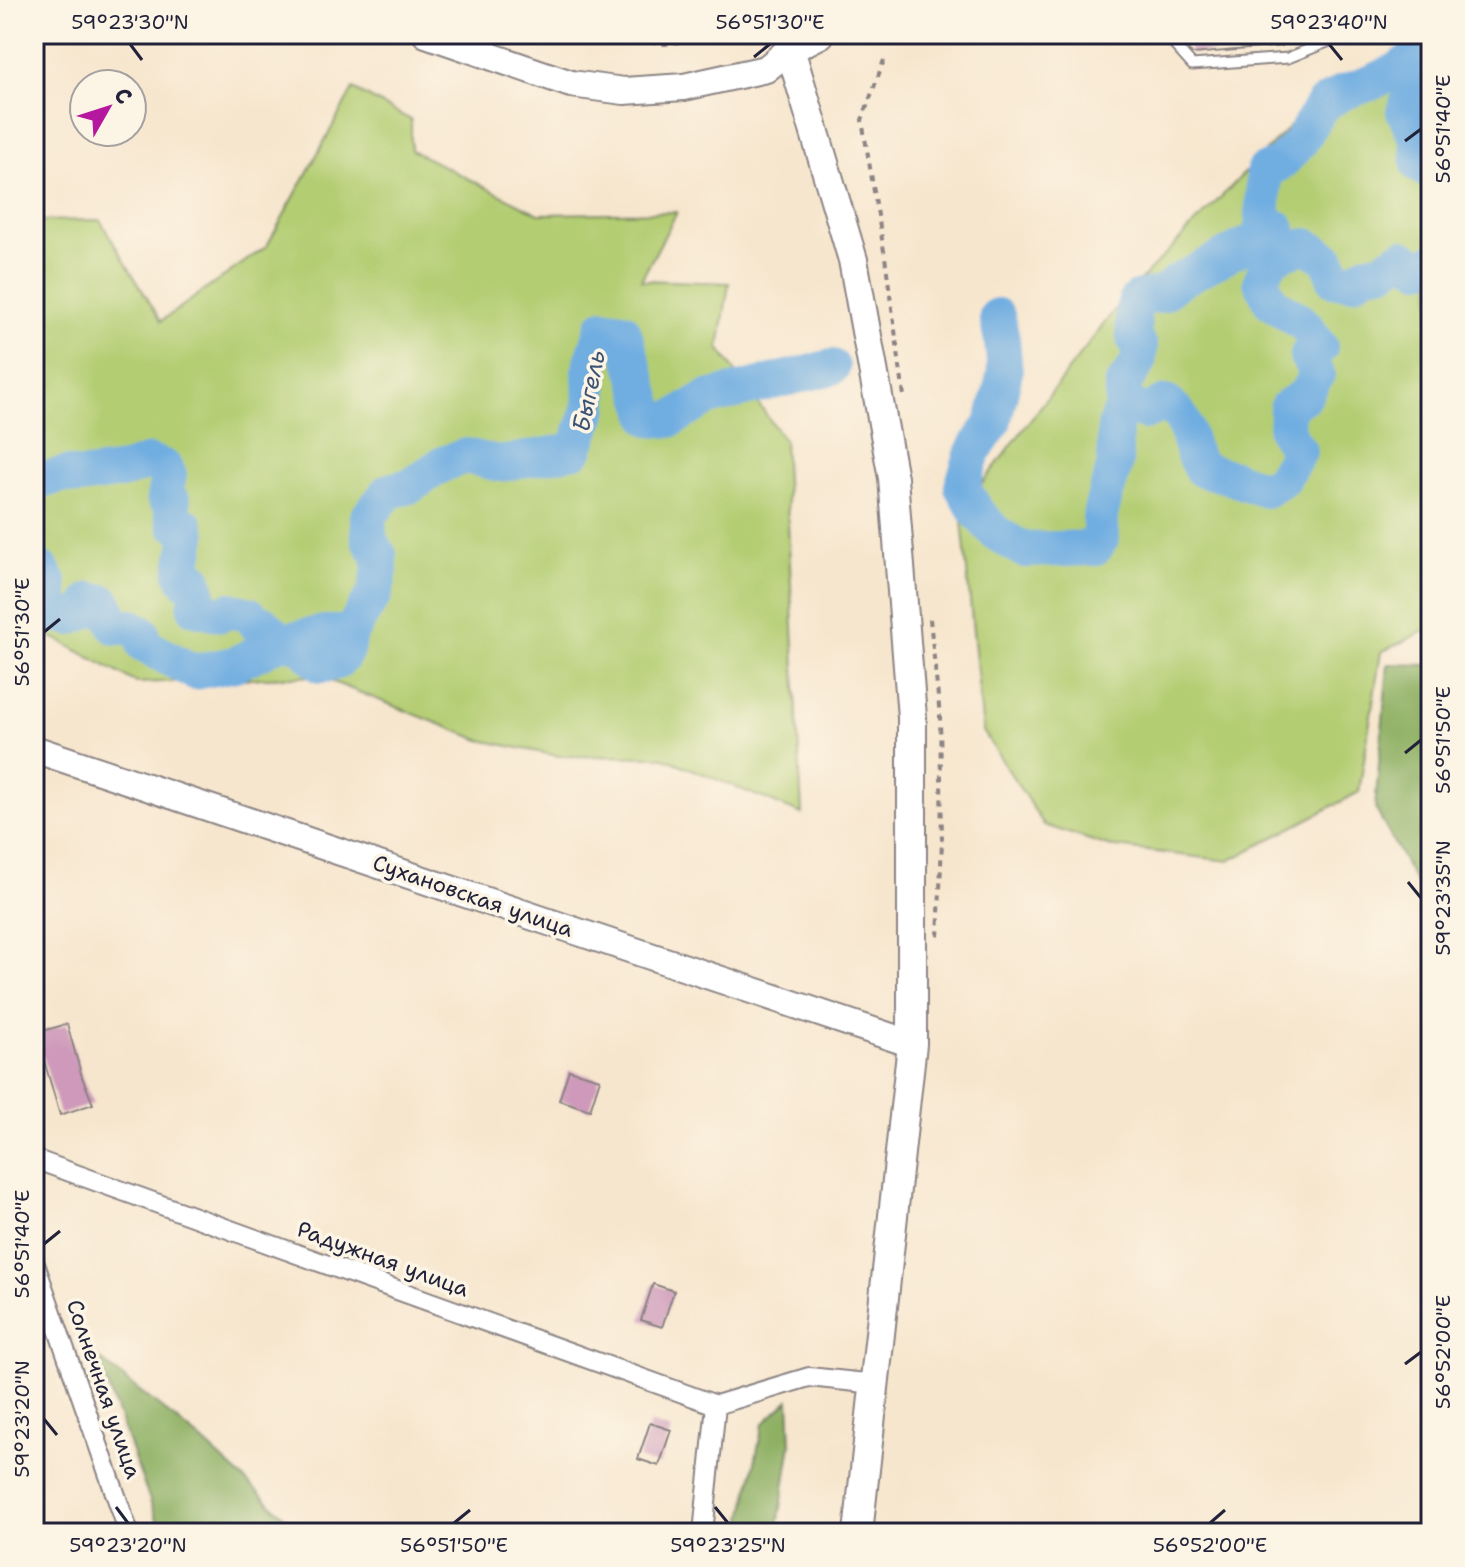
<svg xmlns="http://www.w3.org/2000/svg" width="1465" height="1567" viewBox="0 0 1465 1567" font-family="'Shantell Sans',sans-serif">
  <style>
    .green { fill: #b3cd72; stroke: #6a7856; stroke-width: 2 }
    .forest { fill: #8eb064; stroke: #586950; stroke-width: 2 }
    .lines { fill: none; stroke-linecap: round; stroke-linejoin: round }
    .river { stroke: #6fade1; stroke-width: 36 }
    .building { fill: #ce99ba }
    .lane-casing { stroke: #8c8484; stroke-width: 13 }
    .street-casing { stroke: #8c8484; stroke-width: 22 }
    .secondary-casing { stroke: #8c8484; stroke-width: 30 }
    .primary-casing { stroke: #8c8484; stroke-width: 32 }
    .path { stroke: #8c8484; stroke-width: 4; stroke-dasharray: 6 6; stroke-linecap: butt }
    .lane { stroke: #fff; stroke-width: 9 }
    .street { stroke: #fff; stroke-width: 18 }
    .secondary { stroke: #fff; stroke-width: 26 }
    .primary { stroke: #fff; stroke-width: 28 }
    .ticks { fill: none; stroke: #22223b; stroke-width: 3 }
    .labels { text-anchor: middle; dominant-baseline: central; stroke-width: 7; stroke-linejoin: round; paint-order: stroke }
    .street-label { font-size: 22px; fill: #22223b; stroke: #fcf5e5 }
    .water-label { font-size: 24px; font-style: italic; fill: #3d5375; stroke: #fcf5e5 }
    .neatline { fill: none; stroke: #22223b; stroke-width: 3 }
    .ticks-label { font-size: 20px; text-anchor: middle; fill: #22223b }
  </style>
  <rect width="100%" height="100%" fill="#fcf5e5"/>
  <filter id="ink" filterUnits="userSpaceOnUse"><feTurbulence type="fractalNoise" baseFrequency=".0125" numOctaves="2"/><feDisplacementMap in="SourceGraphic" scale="16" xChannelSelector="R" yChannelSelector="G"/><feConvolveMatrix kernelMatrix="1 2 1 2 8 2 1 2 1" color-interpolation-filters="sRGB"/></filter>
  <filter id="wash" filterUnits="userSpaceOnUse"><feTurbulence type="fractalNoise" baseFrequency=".006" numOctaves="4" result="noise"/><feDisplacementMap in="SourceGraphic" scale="32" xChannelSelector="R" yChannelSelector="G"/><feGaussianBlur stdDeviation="1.8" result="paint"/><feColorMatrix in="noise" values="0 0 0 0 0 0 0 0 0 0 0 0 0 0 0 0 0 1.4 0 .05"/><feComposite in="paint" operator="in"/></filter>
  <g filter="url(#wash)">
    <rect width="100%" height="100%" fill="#f7e6ce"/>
    <g class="green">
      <path d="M1431 45V628L1381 652 1359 792 1229 861 1108 846 1044 825 983 731 961 511 1126 295 1320 95Z"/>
      <path d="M353 89 411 120V150L539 214 677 212 641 280 729 283 719 348 784 440 802 814 662 757 558 756 480 740 318 676 137 683 34 627V221L100 220 161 321 267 246Z"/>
    </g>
    <g class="forest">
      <path d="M1388 664 1431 665V911L1375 808Z"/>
      <path d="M97 1357 200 1439 292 1523 298 1533H162Z"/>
      <path d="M789 1400 791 1444 777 1533H740L763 1424Z"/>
    </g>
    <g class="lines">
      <g class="river">
        <path d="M1431 78C1413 83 1410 96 1404 112L1418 140 1419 165 1431 173"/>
        <path d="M1262 237 1264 171 1281 163 1301 141 1322 105 1342 93 1373 82 1396 71 1413 59 1421 67 1425 79"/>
        <path d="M997 316 1002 340 1005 372 993 423 973 452 962 487 977 512 996 533 1024 550 1095 548 1102 537C1094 512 1111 487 1115 462 1116 449 1112 428 1118 417 1122 411 1129 409 1135 407L1144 412 1166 403C1186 415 1185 430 1192 450 1194 457 1198 463 1201 469L1230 477 1266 490 1283 478 1299 451 1286 432 1287 407 1305 395 1317 374 1307 356 1320 347 1304 324 1271 302 1261 281C1270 254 1281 252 1307 246L1328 259 1335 280 1352 281 1367 272 1382 270 1402 257 1421 267 1431 262"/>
        <path d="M1123 412 1122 386 1138 363 1140 347 1134 338 1133 311 1137 299 1162 294 1177 282 1278 228 1275 229"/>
        <path d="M34 483 65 474 80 477 123 471 149 462 164 467 169 475 164 497 173 502 172 513 175 524 186 526 189 536 182 575 186 581 195 580 198 592 195 608 222 614 230 610 250 615 256 624H264L282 641 300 644 321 665C344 664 346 653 350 633"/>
        <path d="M34 567 41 569 49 582 53 613 70 618 84 612 91 600 104 602 116 627H132L142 632 144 645 194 672 235 664 282 641 325 633H350L375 593 380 570 379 555 369 539 368 517 389 491 410 486 443 464 466 456 500 464 575 450 591 407 590 369 603 327 623 330 650 418 670 420 708 398 832 367"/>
      </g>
    </g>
    <g id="blocks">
      <g class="building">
        <path d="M1190 34H1282V46L1192 54 1189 51Z"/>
        <path d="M67 1024 82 1077 93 1104 60 1115 36 1033Z"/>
        <path d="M569 1070 600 1079 590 1110 559 1100Z"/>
        <path d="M653 1284 674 1291 662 1327 641 1320Z"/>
        <path d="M650 1423 671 1430 659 1466 638 1459Z"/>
      </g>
    </g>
  </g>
  <g filter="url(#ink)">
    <use href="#blocks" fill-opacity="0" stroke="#8c8484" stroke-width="2"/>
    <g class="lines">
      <g class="lane-casing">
        <g id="lane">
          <path d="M1172 34 1176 47 1192 65 1288 58 1347 34"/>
          <path d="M487 53 496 34"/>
        </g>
      </g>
      <g class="street-casing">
        <g id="street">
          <path d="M34 1159 716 1405"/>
          <path d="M34 1261 129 1533"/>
          <path d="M716 1405 809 1377 875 1384"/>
          <path d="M703 1533 716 1405"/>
        </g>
      </g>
      <g class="secondary-casing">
        <g id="secondary">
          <path d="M426 34 571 84 624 91 684 87 766 69 790 49 785 34"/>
          <path d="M34 749 912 1044"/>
        </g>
      </g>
      <g class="primary-casing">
        <path id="primary" d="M820 34 790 49 853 260 893 478 912 717V1044L858 1533"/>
      </g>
      <g class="path">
        <path d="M579 34 665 44 718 37 717 34"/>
        <path d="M884 60 862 120 885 257 904 396"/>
        <path d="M930 619 940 716 942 841 938 938"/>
      </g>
      <use href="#lane" class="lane"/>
      <use href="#street" class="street"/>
      <use href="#secondary" class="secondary"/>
      <use href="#primary" class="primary"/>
    </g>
  </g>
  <path class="ticks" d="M130 44 142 60M1329 44 1342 60M754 57 770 44M1405 141 1421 129M44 632 60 619M1405 753 1421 740M1408 882 1421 898M44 1244 60 1231M1405 1364 1421 1352M44 1419 57 1435M116 1507 128 1523M715 1507 728 1523M454 1523 470 1510M1210 1523 1225 1510"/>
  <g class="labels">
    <g class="street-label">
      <text transform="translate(473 896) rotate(19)">Сухановская улица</text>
      <text transform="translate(383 1259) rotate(20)">Радужная улица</text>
      <text transform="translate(104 1389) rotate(71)">Солнечная улица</text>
    </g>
    <g class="water-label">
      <text transform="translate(589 391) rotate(-78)">Быгель</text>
    </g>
  </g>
  <rect width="1465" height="1567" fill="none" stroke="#fcf5e5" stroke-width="88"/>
  <g transform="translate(108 108) rotate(51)"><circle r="38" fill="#fcf5e5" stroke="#a5a1a1" stroke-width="2"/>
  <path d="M0-6L14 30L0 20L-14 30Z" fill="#b5179e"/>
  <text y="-12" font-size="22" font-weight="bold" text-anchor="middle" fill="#22223b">С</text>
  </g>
  <rect x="44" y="44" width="1377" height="1479" class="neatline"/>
  <g class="ticks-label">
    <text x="130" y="29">59°23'30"N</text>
    <text x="770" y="29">56°51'30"E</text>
    <text x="1329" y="29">59°23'40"N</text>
    <text transform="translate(1443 129) rotate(-90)" y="7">56°51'40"E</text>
    <text transform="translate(22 632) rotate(-90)" y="7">56°51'30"E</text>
    <text transform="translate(1443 740) rotate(-90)" y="7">56°51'50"E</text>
    <text transform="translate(1443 898) rotate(-90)" y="7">59°23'35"N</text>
    <text transform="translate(22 1244) rotate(-90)" y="7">56°51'40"E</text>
    <text transform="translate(1443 1352) rotate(-90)" y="7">56°52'00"E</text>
    <text transform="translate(22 1419) rotate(-90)" y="7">59°23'20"N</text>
    <text x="128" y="1552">59°23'20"N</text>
    <text x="454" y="1552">56°51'50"E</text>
    <text x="728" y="1552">59°23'25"N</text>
    <text x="1210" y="1552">56°52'00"E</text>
  </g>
</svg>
